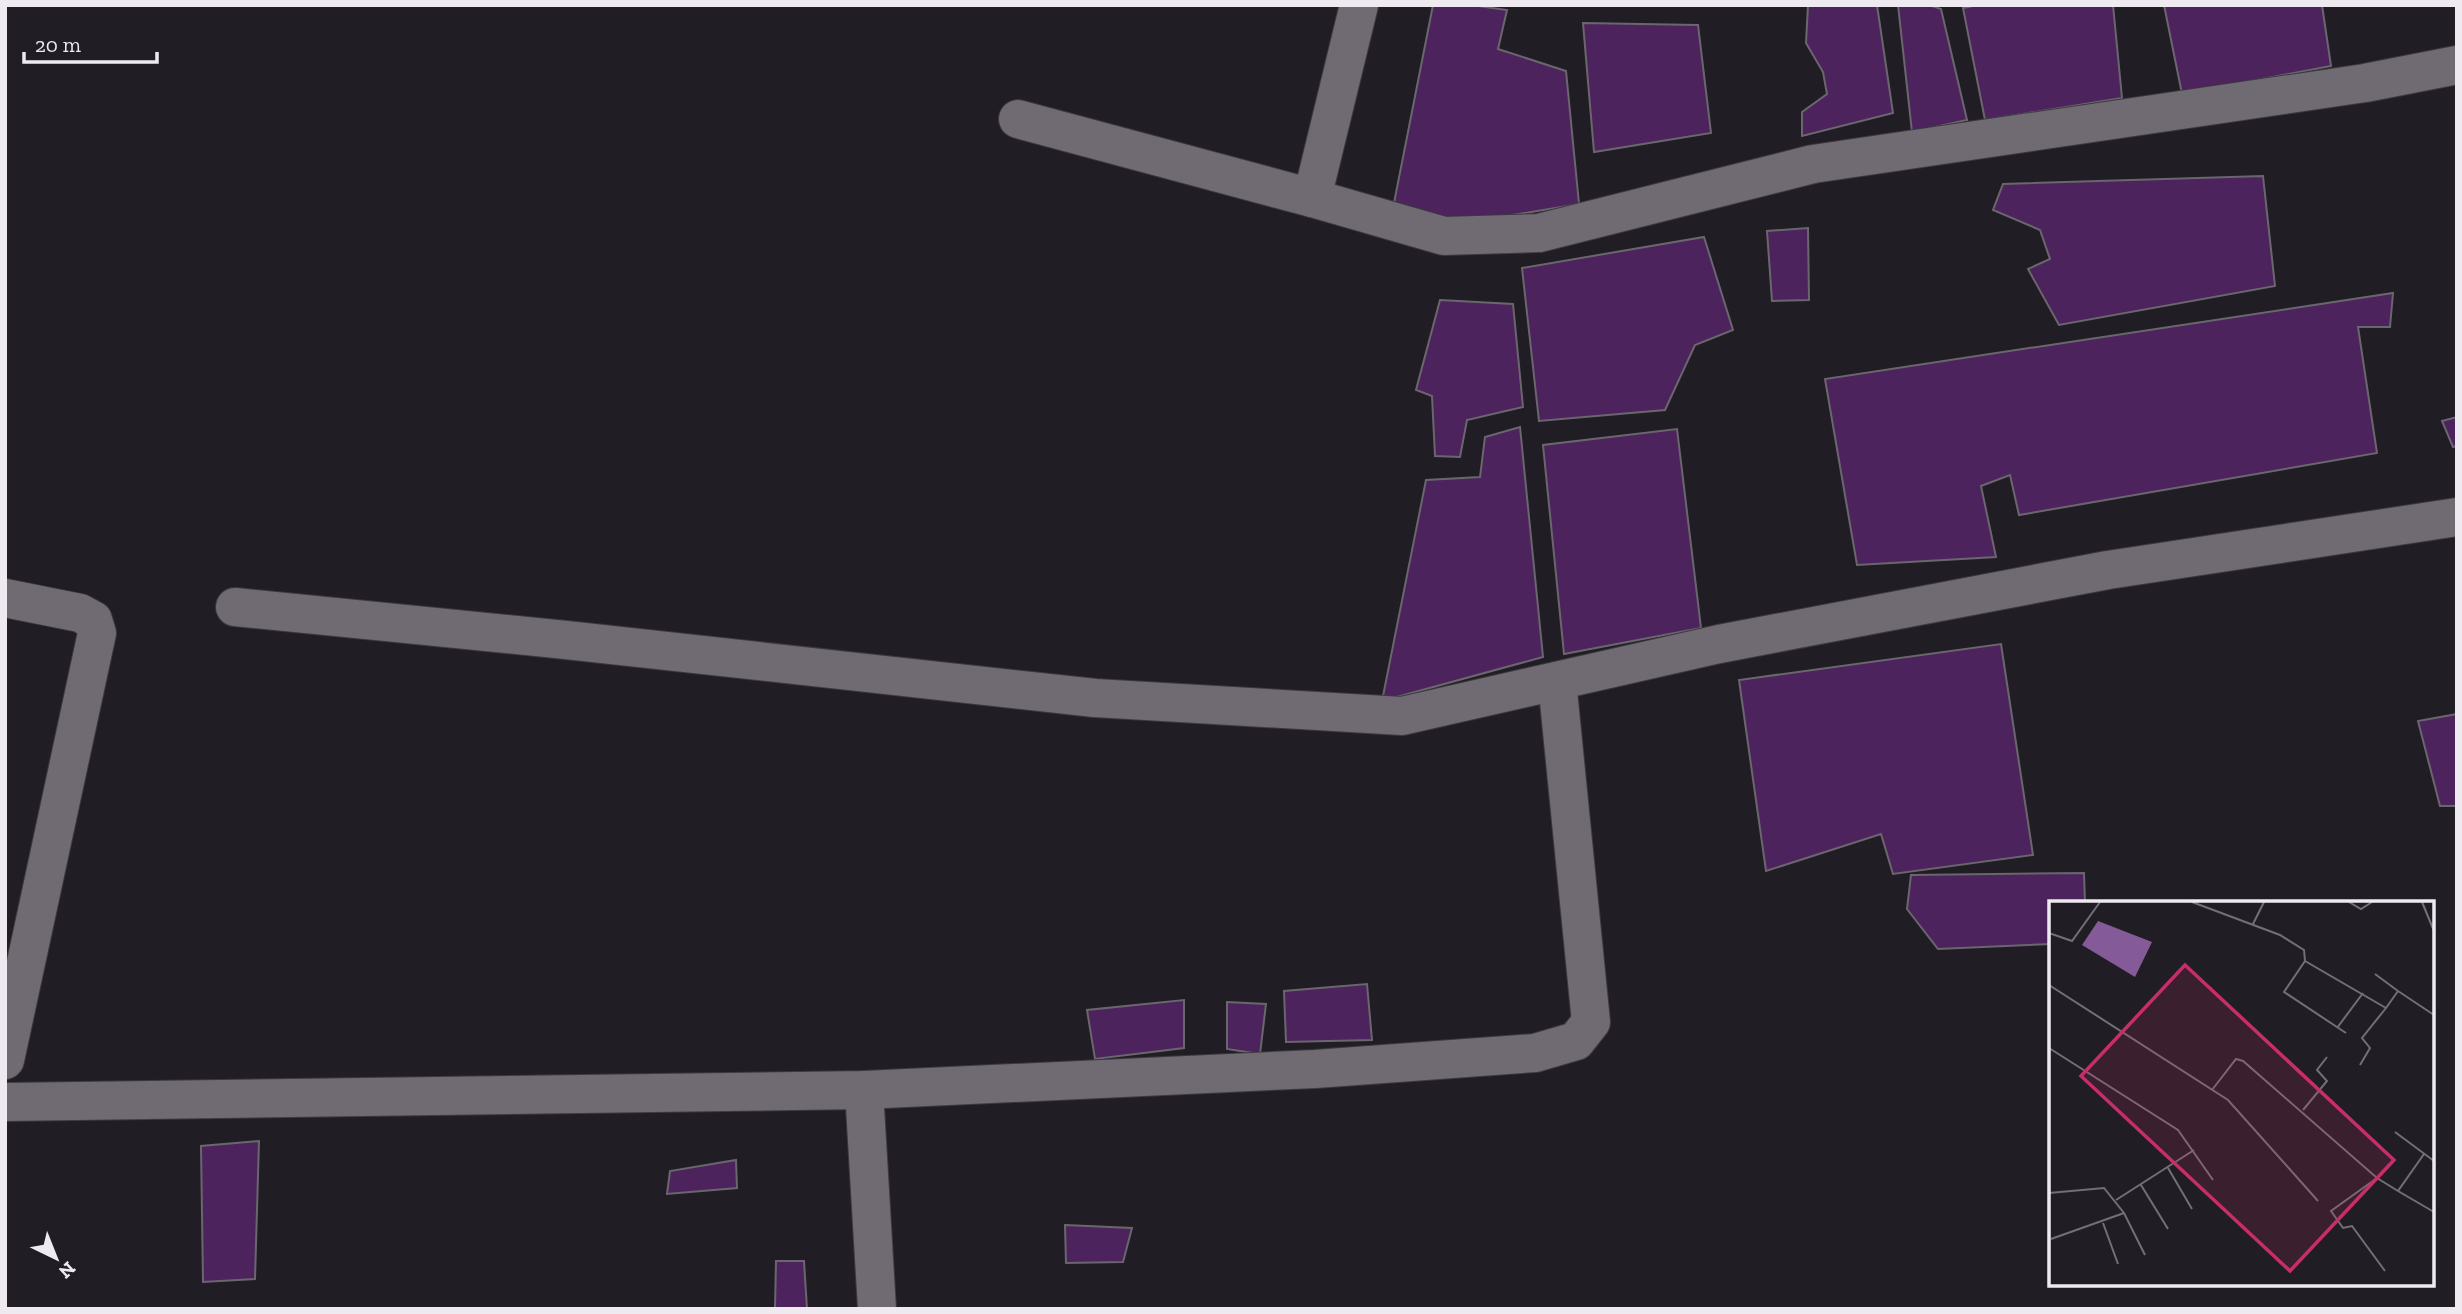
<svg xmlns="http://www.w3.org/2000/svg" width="2462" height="1314" viewBox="0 0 2462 1314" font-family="'Zilla Slab',serif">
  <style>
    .building { fill: #4c235d; stroke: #6b666e; stroke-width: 2 }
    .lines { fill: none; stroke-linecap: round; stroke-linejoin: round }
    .street-casing { stroke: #3d393f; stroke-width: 40 }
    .street { stroke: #706a72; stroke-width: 38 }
    .inset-road { fill: none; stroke: #736f75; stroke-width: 2 }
    .view { fill: #c62d6a; fill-opacity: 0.15; stroke: #c62d6a; stroke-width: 3.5 }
    .inset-edge { fill: none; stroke: #eeeaef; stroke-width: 3.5 }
  </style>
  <rect width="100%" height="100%" fill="#211d24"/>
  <g class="building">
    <path d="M1433 5H1471L1507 10 1498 49 1566 71 1579 204 1453 225 1393 208Z"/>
    <path d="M1808 5H1877L1893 113 1802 136V112L1827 94 1823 72 1806 43Z"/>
    <path d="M1898 5H1929L1941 9 1967 120 1912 132Z"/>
    <path d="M1978 5H2113L2122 98 1985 120 1963 8Z"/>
    <path d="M2164 5H2322L2331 66 2182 94Z"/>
    <path d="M1583 23 1698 25 1711 133 1594 152Z"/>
    <path d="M2263 176 2275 286 2059 325 2028 269 2050 259 2040 230 1993 210 2003 184Z"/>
    <path d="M1808 228 1809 300 1772 301 1767 231Z"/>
    <path d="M1704 237 1733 330 1695 345 1665 410 1539 421 1522 268Z"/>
    <path d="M2393 293 2390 327H2358L2377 453 2019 515 2010 475 1981 486 1996 557 1857 565 1825 379Z"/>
    <path d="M1440 300 1513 304 1523 407 1467 420 1460 457 1435 456 1432 396 1416 390Z"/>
    <path d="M2457 417V446L2453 447 2442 421Z"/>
    <path d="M1520 427 1543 657 1382 701 1426 480 1480 477 1485 437Z"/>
    <path d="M1677 429 1701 628 1564 654 1543 445Z"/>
    <path d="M2001 644 2033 855 1893 874 1881 834 1766 871 1739 680Z"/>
    <path d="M2457 714V806H2440L2418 721Z"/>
    <path d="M2084 873 2085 903H2051V944L1938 949 1907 909 1911 875Z"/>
    <path d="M1367 984 1372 1040 1286 1042 1284 991Z"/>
    <path d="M1184 1000V1048L1095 1059 1087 1010Z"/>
    <path d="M1227 1002 1266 1004 1260 1054 1227 1049Z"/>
    <path d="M259 1141 255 1279 203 1282 201 1146Z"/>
    <path d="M736 1160 737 1188 667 1194 670 1171Z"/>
    <path d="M1065 1225 1132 1228 1123 1262 1066 1263Z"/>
    <path d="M776 1261H804L807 1309H775Z"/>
  </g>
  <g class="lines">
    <g class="street-casing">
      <g id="street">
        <path d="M1018 119 1312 198 1444 236 1539 233 1813 164 2365 83 2457 65"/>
        <path d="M1312 198 1359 5"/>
        <path d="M5 598 80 613 93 620 97 633 5 1060"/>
        <path d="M235 607 566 640 1095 698 1402 716 1719 644 2108 570 2457 517"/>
        <path d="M864 1090 877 1309"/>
        <path d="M5 1102 864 1090 1315 1069 1535 1053 1576 1041 1591 1022 1557 681"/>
      </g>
    </g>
    <use href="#street" class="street"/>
  </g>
  <g transform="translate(2049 901)">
    <rect width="385" height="385" fill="#211d24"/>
    <path d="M49 20 103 41 86 76 33 44Z" fill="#855a98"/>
    <path class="inset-road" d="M143 1 231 34 255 49 256 60 337 107 349 90 385 114M300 1 312 8 323 1M373 1 385 30M204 23 215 1M0 32 23 40 51 1M256 60 235 91 297 132M326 73 349 90M0 84 179 199 269 300M288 127 314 92M0 147 129 229 164 279M311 164 321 147 313 137 337 107M163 189 187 158 194 160 328 277 349 290M254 209 278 180 268 169 278 156M346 231 385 260M375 253 349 290 385 311M119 267 143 308M328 277 282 310 294 327 303 325 336 370M92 284 119 328M0 292 55 287 75 312 96 354M67 299 145 249M54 322 69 363M2 338 75 312"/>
    <path class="view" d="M136 64 345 259 241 370 32 175Z"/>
    <rect width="385" height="385" class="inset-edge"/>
  </g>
  <rect width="2462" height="1314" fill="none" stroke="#eeeaef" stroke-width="14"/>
  <g transform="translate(56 1258) rotate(137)" stroke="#211d24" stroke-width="5" paint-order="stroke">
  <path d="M0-5L12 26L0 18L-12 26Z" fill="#eeeaef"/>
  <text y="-10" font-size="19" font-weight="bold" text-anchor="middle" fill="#eeeaef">N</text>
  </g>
  <path d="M24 52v10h133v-10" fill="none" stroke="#eeeaef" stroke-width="3.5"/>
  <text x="35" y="52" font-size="21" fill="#eeeaef" stroke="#211d24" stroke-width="5" paint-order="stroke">20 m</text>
</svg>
